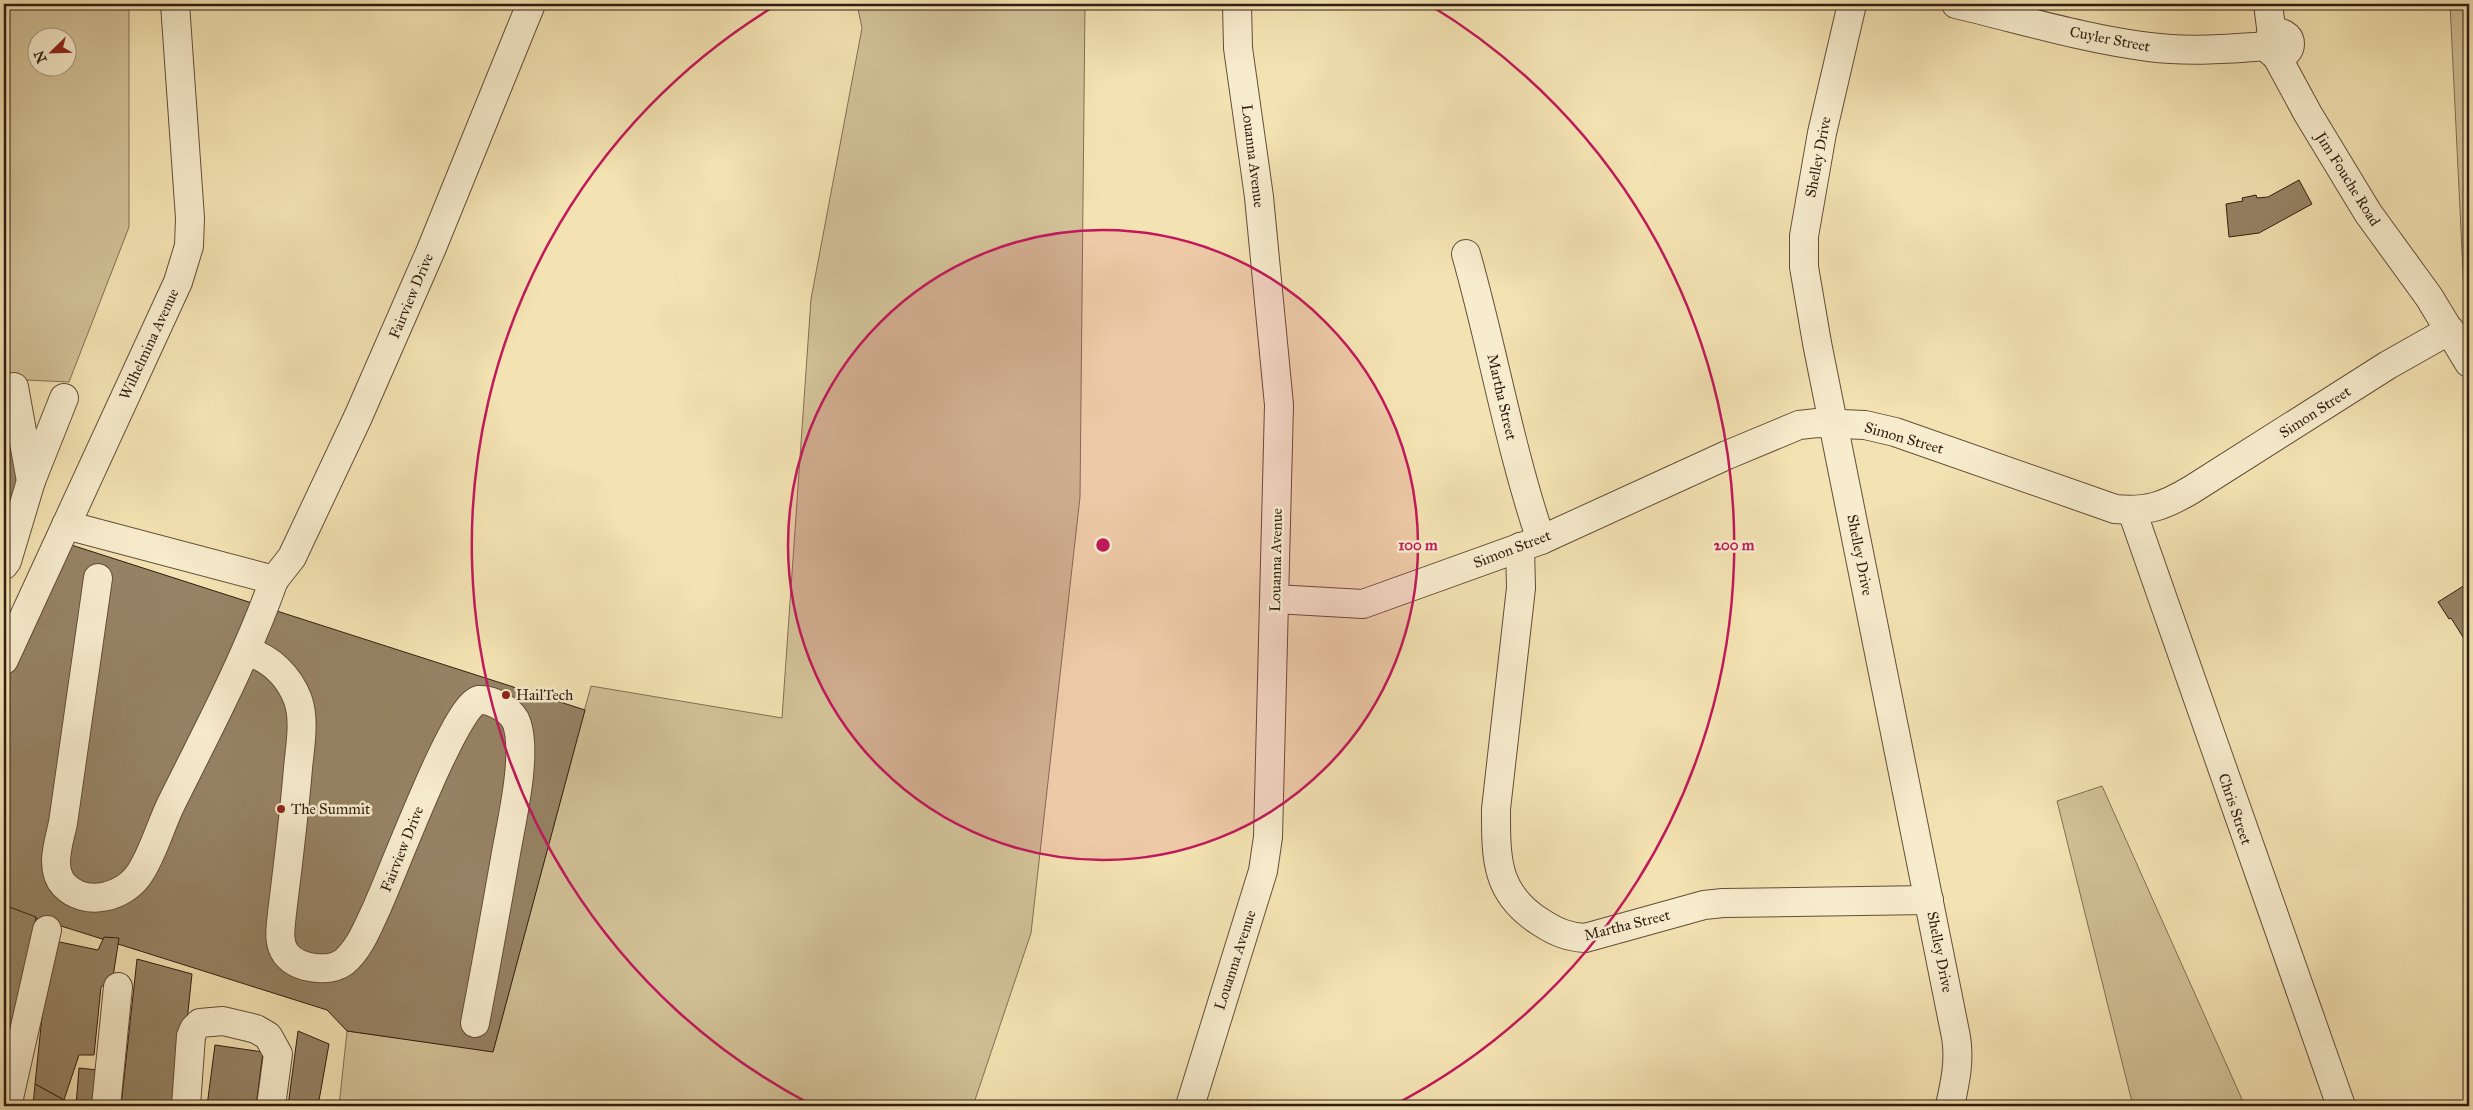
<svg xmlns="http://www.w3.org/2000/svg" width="2473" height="1110" viewBox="0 0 2473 1110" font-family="'IM FELL Great Primer',serif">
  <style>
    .green { fill: #d2c197; stroke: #826f54; fill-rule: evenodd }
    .building { fill: #968365; stroke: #311d11 }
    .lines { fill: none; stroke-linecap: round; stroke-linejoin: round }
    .minor-casing { stroke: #624e39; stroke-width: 30 }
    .minor { stroke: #f7eccd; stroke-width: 28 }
    .ring { fill: none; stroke: #c2185b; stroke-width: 2.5 }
    .poi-dot { fill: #8f2418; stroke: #f7eccd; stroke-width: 2 }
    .labels { text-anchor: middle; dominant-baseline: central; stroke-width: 5; stroke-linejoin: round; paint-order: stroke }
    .street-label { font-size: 15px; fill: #311d11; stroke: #f7eccd }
    .poi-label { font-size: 15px; fill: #311d11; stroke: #f7eccd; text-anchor: start }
    .centre { fill: #c2185b; stroke: #f7eccd; stroke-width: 2.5 }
    .ring-label { font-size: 15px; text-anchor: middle; font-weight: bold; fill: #c2185b; stroke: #f7eccd; stroke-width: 5; stroke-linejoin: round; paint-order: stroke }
  </style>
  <rect width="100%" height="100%" fill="#f3e2b2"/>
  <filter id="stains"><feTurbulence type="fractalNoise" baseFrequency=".004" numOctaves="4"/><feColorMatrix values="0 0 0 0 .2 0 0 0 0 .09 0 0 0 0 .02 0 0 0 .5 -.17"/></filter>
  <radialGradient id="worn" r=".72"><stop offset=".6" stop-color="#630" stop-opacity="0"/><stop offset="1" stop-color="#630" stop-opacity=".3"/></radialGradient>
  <g class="green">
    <path d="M4 4H129V227L69 382 4 379ZM38 38H68V68H38Z"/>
    <path d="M857 4H1085L1080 497 1031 933 973 1106H339L347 1031 493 1051 591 686 782 718 811 299 862 28Z"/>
    <path d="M2450 4H2469V320L2465 312Z"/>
    <path d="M2102 786 2245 1106H2133L2057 801Z"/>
  </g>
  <g class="building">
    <path d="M2299 180 2312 204 2259 233 2229 237 2226 204 2243 201 2242 198 2256 195 2257 198 2268 197Z"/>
    <path d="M4 386 31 481 4 565Z"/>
    <path d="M59 541 585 710 493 1052 347 1031 327 1010 4 908V676Z"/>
    <path d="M2465 585 2469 592 2468 645 2451 618 2449 619 2438 602Z"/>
    <path d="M4 905 36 917 15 1026 4 1030Z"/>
    <path d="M104 937 119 938 113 977 101 987 94 1055H79L64 1100 35 1084 50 940 98 950Z"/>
    <path d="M137 959 192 974 178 1106H121Z"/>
    <path d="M298 1031 329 1044 318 1106H288Z"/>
    <path d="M215 1045 263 1052 256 1106H207Z"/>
    <path d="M79 1068 98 1070 95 1106H76Z"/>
    <path d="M35 1084 75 1106H33Z"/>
  </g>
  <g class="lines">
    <g class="minor-casing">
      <g id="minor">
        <path d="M1852 4 1822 133 1804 236V267L1817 343 1956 1037C1960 1061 1955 1083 1950 1106"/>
        <path d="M1956 4C2020 19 2084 39 2149 47 2188 52 2229 49 2268 46"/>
        <path d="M2268 4 2272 35"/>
        <circle cx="2279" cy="44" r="11"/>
        <path d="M2276 55 2308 114 2368 213 2429 297 2469 363"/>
        <path d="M1466 254C1493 349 1509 446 1541 540"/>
        <path d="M14 387 31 481"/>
        <path d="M2132 511 2341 1106"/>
        <path d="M66 525 274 580 292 557 358 417 431 250 531 4"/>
        <path d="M1520 547 1521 588 1496 809C1496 859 1495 894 1542 923 1556 932 1568 937 1585 938L1704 905 1723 903 1929 900"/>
        <path d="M4 565 7 561 31 481 64 398"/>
        <path d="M98 578 63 823C59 842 49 869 64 885 86 908 125 897 140 873 154 852 161 823 173 800 209 728 247 656 274 580"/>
        <path d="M1275 599 1363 604 1541 540 1727 455 1799 425 1817 423 1865 425 1895 432 2115 509C2148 512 2164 506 2191 490L2388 365 2450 330"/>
        <path d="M247 651C271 659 289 676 298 700 305 720 300 747 298 768 294 816 288 865 282 913 281 926 277 942 286 954 298 969 329 973 344 962 359 949 366 931 374 914 389 884 455 703 479 700 493 699 513 711 517 724 527 756 512 819 506 853 496 910 486 966 475 1023"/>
        <path d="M4 660 178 282 189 246 190 218 175 4"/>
        <path d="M9 1098 47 930"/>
        <path d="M106 1106 118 987"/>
        <path d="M186 1106 191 1036 194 1029 200 1023 223 1021 256 1029 268 1036 278 1054 271 1106"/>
        <path d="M1190 1106 1263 871 1268 837 1279 405 1259 197 1238 48 1237 4"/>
      </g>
    </g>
    <use href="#minor" class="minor"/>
  </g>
  <circle cx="1103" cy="545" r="315" fill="#c2185b" fill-opacity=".12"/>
  <g class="ring">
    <circle cx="1103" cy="545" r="315"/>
    <path d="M812 1105A631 631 0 0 1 778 4M1428 4A631 631 0 0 1 1394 1105"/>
  </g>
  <g class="poi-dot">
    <circle cx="506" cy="695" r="5"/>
    <circle cx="281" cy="809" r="5"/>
  </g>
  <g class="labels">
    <g class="street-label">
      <text transform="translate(2110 39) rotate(11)">Cuyler Street</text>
      <text transform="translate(1253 156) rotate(83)">Louanna Avenue</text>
      <text transform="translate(1818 157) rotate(-79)">Shelley Drive</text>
      <text transform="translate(2348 179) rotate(58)">Jim Fouche Road</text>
      <text transform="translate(411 296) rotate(-67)">Fairview Drive</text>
      <text transform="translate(149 344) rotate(-65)">Wilhelmina Avenue</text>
      <text transform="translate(1502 397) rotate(77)">Martha Street</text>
      <text transform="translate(2315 412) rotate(-33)">Simon Street</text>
      <text transform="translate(1904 438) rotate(16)">Simon Street</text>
      <text transform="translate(1512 549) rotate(-21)">Simon Street</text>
      <text transform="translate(1860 555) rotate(79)">Shelley Drive</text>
      <text transform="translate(1276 560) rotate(-89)">Louanna Avenue</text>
      <text transform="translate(2235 809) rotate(71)">Chris Street</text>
      <text transform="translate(402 849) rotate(-68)">Fairview Drive</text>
      <text transform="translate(1627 925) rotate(-14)">Martha Street</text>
      <text transform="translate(1940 952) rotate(79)">Shelley Drive</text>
      <text transform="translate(1235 960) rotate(-72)">Louanna Avenue</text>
    </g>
    <g class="poi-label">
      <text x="516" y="695">HailTech</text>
      <text x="291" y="809">The Summit</text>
    </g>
  </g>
  <circle cx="1103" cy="545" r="8" class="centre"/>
  <g class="ring-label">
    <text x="1418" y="550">100 m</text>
    <text x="1734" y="550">200 m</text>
  </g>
  <rect width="2473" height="1110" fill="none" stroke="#f3e2b2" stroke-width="20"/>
  <rect x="5" y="5" width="2463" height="1100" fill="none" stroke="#311d11" stroke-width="2.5"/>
  <rect x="10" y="10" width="2453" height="1090" fill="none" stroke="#311d11"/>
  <g transform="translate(52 52) rotate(247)"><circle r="24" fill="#f7eccd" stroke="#a89982"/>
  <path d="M0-4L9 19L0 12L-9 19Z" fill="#8f2418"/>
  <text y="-8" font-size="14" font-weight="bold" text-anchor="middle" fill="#311d11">N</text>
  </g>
  <rect width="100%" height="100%" filter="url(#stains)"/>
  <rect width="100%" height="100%" fill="url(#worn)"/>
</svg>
